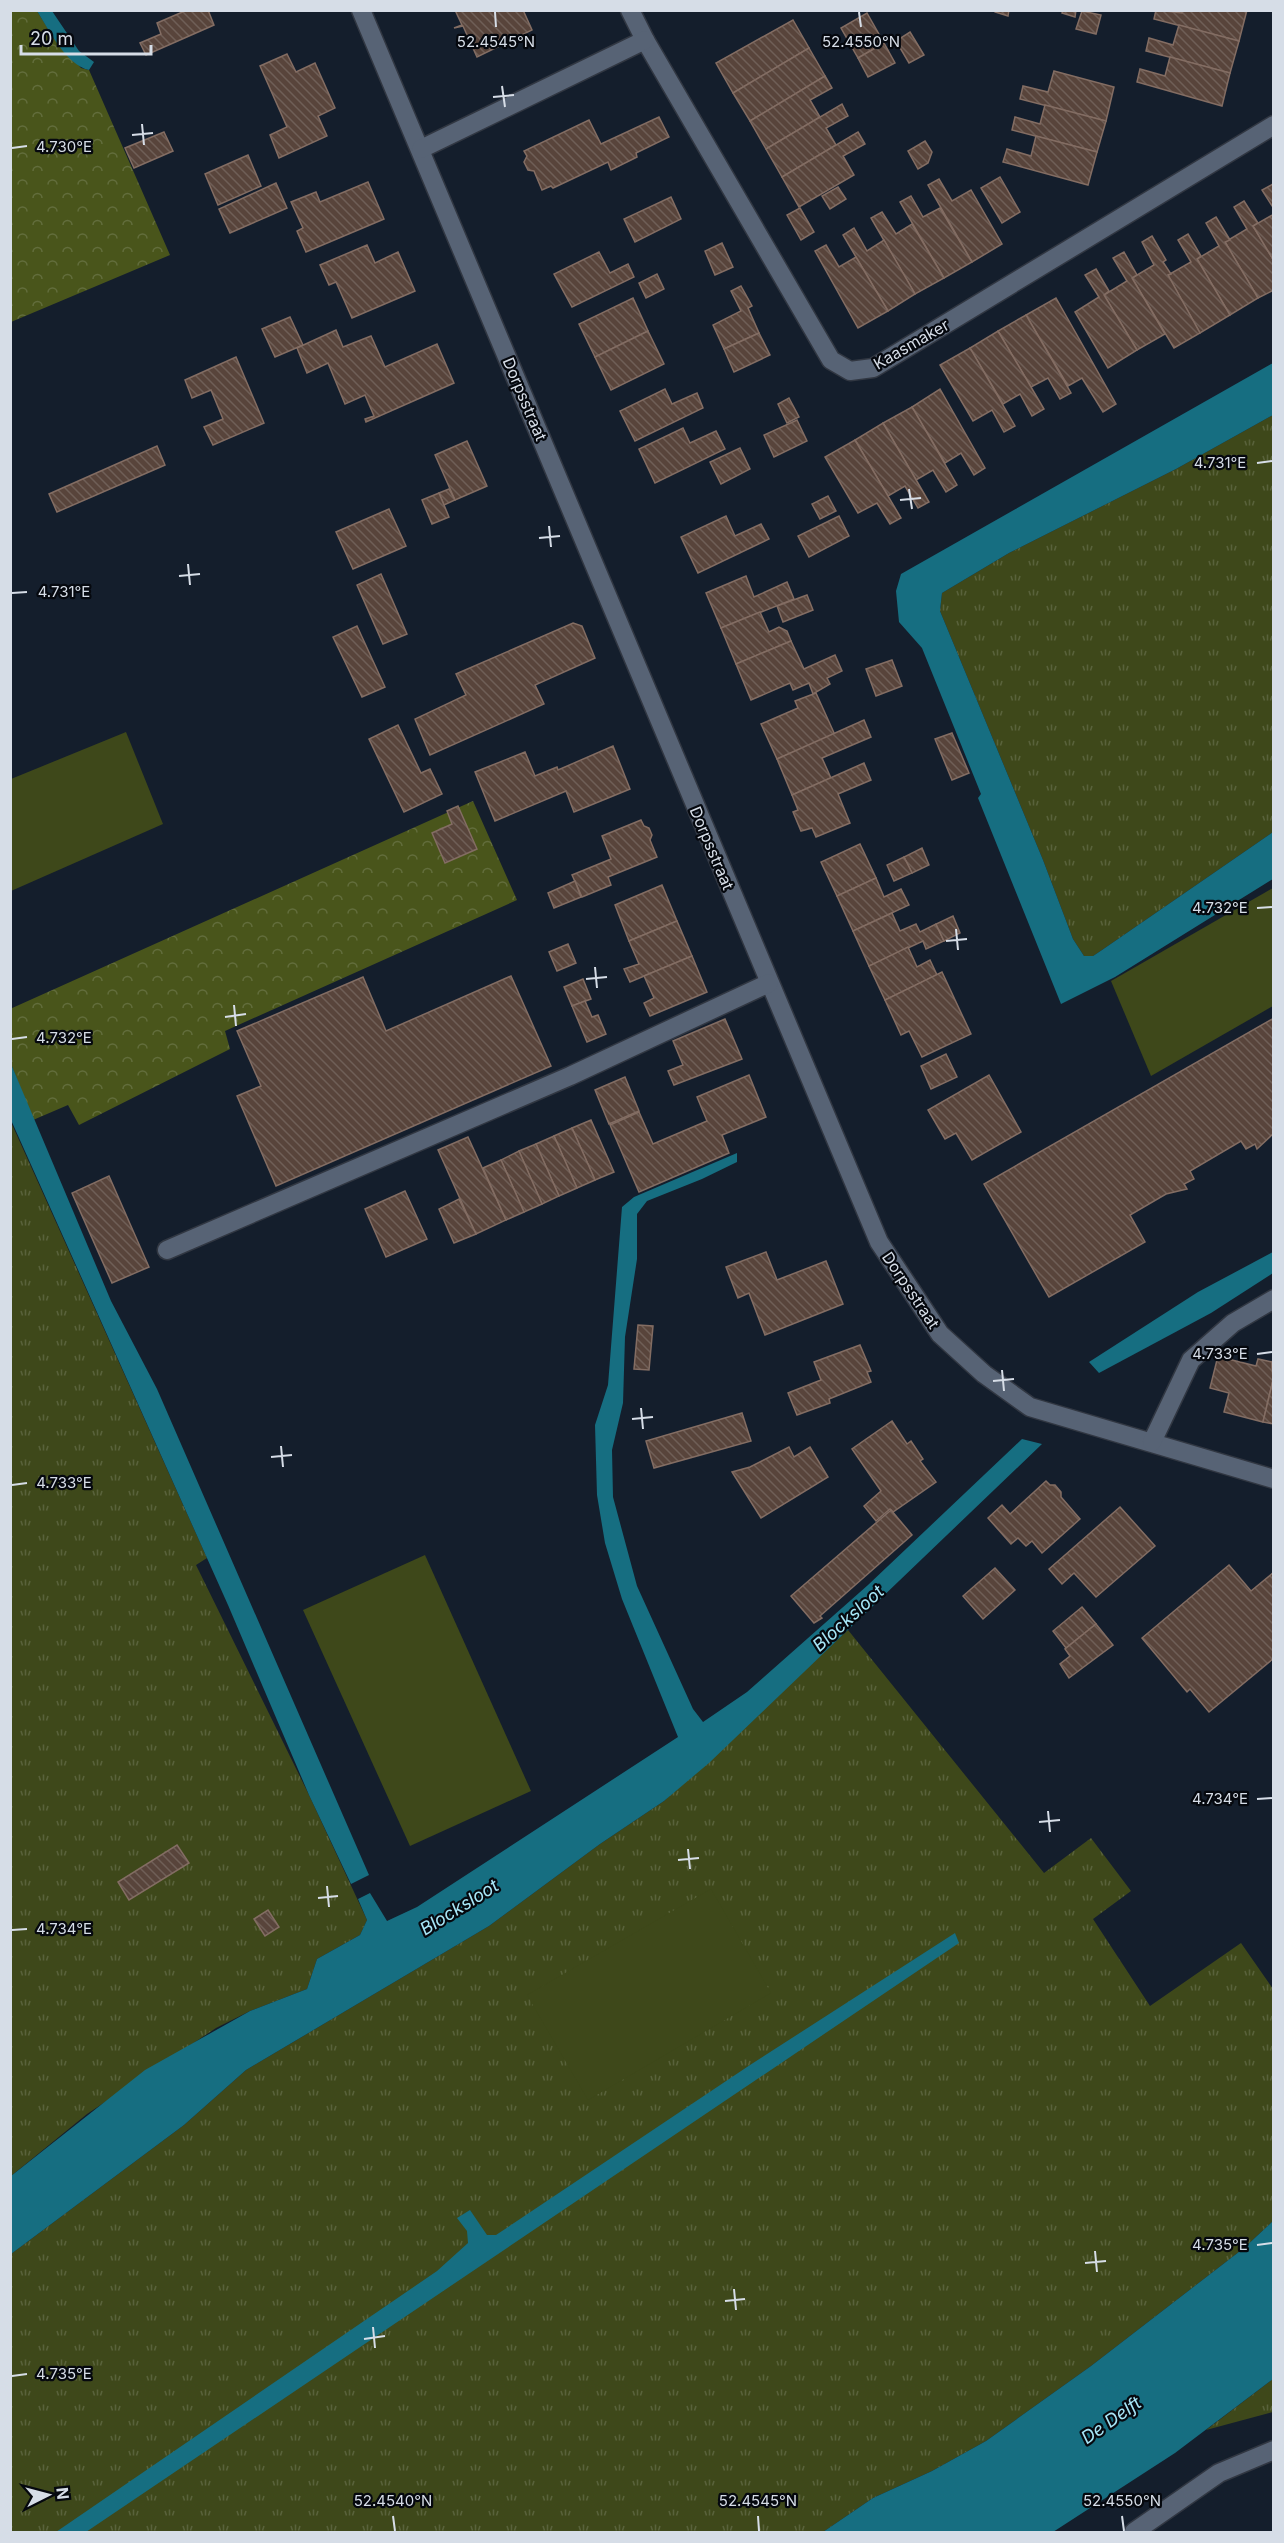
<svg xmlns="http://www.w3.org/2000/svg" width="1284" height="2543" viewBox="0 0 1284 2543" font-family="Inter,sans-serif">
  <style>
    .grass { fill: url(#grass-tufts) }
    .forest { fill: url(#forest-crowns) }
    .pitch { fill: #3e481a }
    .water { fill: #166e81 }
    .building { fill: url(#building-back-hatch); stroke: #836d63; stroke-width: 1.5 }
    .lines { fill: none; stroke-linecap: round; stroke-linejoin: round }
    .minor-casing { stroke: #313742; stroke-width: 21 }
    .minor { stroke: #576375; stroke-width: 18 }
    .ticks { fill: none; stroke: #d6dde7; stroke-width: 2 }
    .labels { text-anchor: middle; dominant-baseline: central; stroke-width: 4.5; stroke-linejoin: round; paint-order: stroke }
    .street-label { font-size: 16px; fill: #d6dde7; stroke: #05080e }
    .water-label { font-size: 18px; font-style: italic; fill: #a7e6f7; stroke: #05080e }
    .ticks-label { font-size: 15px; text-anchor: middle; fill: #d6dde7; stroke: #05080e; stroke-width: 4.5; stroke-linejoin: round; paint-order: stroke }
  </style>
  <defs>
    <pattern id="grass-tufts" width="24" height="20" patternUnits="userSpaceOnUse" patternTransform="scale(1.5)"><rect width="24" height="20" fill="#3e481a"/><path d="M3 7l-1-3M5 7V3M7 7l1-3M15 17l-1-3M17 17v-4M19 17l1-3" fill="none" stroke="#59623b"/></pattern>
    <pattern id="forest-crowns" width="20" height="18" patternUnits="userSpaceOnUse" patternTransform="scale(1.5)"><rect width="20" height="18" fill="#49551b"/><path d="M2 6a3 3 0 1 1 6 0M12 15a3 3 0 1 1 6 0" fill="none" stroke="#626d3c"/></pattern>
    <pattern id="building-back-hatch" width="6" height="6" patternUnits="userSpaceOnUse" patternTransform="scale(1.5)"><rect width="6" height="6" fill="#58443b"/><path d="M-1 5l2 2M0 0l6 6M5-1l2 2" fill="none" stroke="#6f5f57"/></pattern>
  </defs>
  <rect width="100%" height="100%" fill="#141e2c"/>
  <g class="grass">
    <path d="M1273 415V832L1102 950 1093 956H1084L1073 939 1043 860 940 611 942 593 1009 553 1176 469Z"/>
    <path d="M10 1120 207 1558 196 1565 309 1795 367 1920 360 1935 317 1959 307 1989 250 2011 216 2028 87 2114 11 2176Z"/>
    <path d="M848 1630 1044 1873 1091 1838 1131 1891 1093 1919 1150 2006 1241 1943 1273 1989V2221L1244 2248 1091 2366 986 2441 932 2471 873 2498 823 2532H11V2254L184 2125 246 2070 489 1926 600 1844 664 1801Z"/>
    <path d="M1273 2379V2412L1206 2430Z"/>
  </g>
  <g class="forest">
    <path d="M11 11H37L47 27 81 68 89 70 170 255 11 322Z"/>
    <path d="M473 801 517 900 225 1031 230 1049 79 1125 68 1105 33 1120 11 1064 10 1009Z"/>
  </g>
  <g class="pitch">
    <path d="M126 732 163 824 11 891V779Z"/>
    <path d="M1273 888V1006L1151 1076 1111 981Z"/>
    <path d="M425 1555 531 1791 410 1846 303 1610Z"/>
    <path d="M711 1889 771 1993 588 2100 527 1995Z"/>
  </g>
  <g class="water">
    <path d="M37 11H52L79 51 94 62 89 70C66 65 49 30 37 11Z"/>
    <path d="M1273 363V415L1176 469 1009 553 942 593 940 611 1043 860 1073 939 1084 956H1093L1102 950 1273 832V879L1115 977 1061 1004 978 798 981 794 922 648 899 622 896 591 901 574Z"/>
    <path d="M11 1064 111 1301 157 1389 369 1875 351 1884 309 1795 228 1605 11 1120Z"/>
    <path d="M737 1153V1162L702 1179 647 1201 637 1214V1259L625 1337 623 1403 612 1450 613 1497 637 1586 693 1709 703 1722 747 1692 868 1585 1022 1439 1042 1444 709 1763 664 1801 600 1844 489 1926 246 2070 184 2125 11 2254V2176L145 2070 250 2011 307 1989 317 1959 360 1935 367 1920 358 1899 370 1893 387 1921 417 1907 678 1737 622 1599 605 1543 597 1495 595 1425 608 1385 622 1207 634 1197Z"/>
    <path d="M1273 1252V1273L1211 1313 1099 1373 1089 1362 1198 1292Z"/>
    <path d="M955 1933 959 1943 86 2532H56L437 2271 468 2243 467 2231 457 2218 470 2210 487 2235H496L750 2065Z"/>
    <path d="M1273 2221V2379L1175 2453 1053 2532H823L873 2498 932 2471 986 2441 1091 2366 1244 2248Z"/>
  </g>
  <g class="building">
    <path d="M187 10H208L214 25 146 55 140 43 161 34 157 23Z"/>
    <path d="M455 10H523L532 30 477 57 463 26 454 28 462 25Z"/>
    <path d="M995 10H1009L1008 16 995 12Z"/>
    <path d="M1063 10H1076L1075 17 1062 13Z"/>
    <path d="M1156 10 1182 13V10H1247L1239 41 1154 19Z"/>
    <path d="M1082 11 1101 15 1096 34 1076 29Z"/>
    <path d="M867 13 884 43 858 58 841 28Z"/>
    <path d="M793 20 809 48 733 93 716 63Z"/>
    <path d="M1179 25 1239 41 1230 73 1146 51 1149 38 1173 45Z"/>
    <path d="M910 32 924 55 909 63 896 41Z"/>
    <path d="M884 43 895 63 868 77 858 58Z"/>
    <path d="M809 48 825 76 750 121 733 93Z"/>
    <path d="M287 54 296 72 315 63 335 108 318 116 327 136 279 158 270 135 287 127 260 66Z"/>
    <path d="M1170 57 1230 73 1222 106 1137 82 1140 69 1165 76Z"/>
    <path d="M1054 71 1114 87 1106 121 1020 99 1023 86 1048 92Z"/>
    <path d="M825 76 832 88 810 100 820 117 766 149 750 121Z"/>
    <path d="M842 104 848 116 826 128 836 145 782 177 766 149Z"/>
    <path d="M1045 105 1106 121 1097 152 1012 130 1015 117 1040 124Z"/>
    <path d="M659 117 669 137 636 153 637 157 611 170 608 162 553 188 551 186 542 190 534 171 528 170 524 162 527 156 524 151 589 120 601 144Z"/>
    <path d="M164 132 173 151 134 168 125 148Z"/>
    <path d="M858 132 865 144 843 156 854 175 799 207 782 177Z"/>
    <path d="M1036 136 1097 152 1088 185 1003 162 1007 149 1031 156Z"/>
    <path d="M925 141 932 152 928 163 918 169 908 151Z"/>
    <path d="M248 155 261 186 218 205 205 174Z"/>
    <path d="M1000 177 1020 212 1002 223 981 188Z"/>
    <path d="M939 179 952 201 971 190 1002 244 972 262 928 185Z"/>
    <path d="M368 182 384 219 306 252 297 231 303 228 291 202 316 192 320 202Z"/>
    <path d="M276 183 287 208 230 233 219 209Z"/>
    <path d="M1273 184 1274 185V209L1262 190Z"/>
    <path d="M838 187 846 199 830 209 822 196Z"/>
    <path d="M911 196 923 217 940 208 972 262 944 278 900 202Z"/>
    <path d="M671 197 681 219 635 242 624 219Z"/>
    <path d="M1244 201 1258 223 1253 226 1274 261V290L1258 298 1225 242 1247 229 1234 207Z"/>
    <path d="M800 208 814 232 801 240 787 215Z"/>
    <path d="M882 212 896 234 912 224 944 278 915 294 871 218Z"/>
    <path d="M1274 214V261L1253 226Z"/>
    <path d="M1216 217 1230 240 1225 242 1258 298 1230 315 1197 259 1219 246 1206 223Z"/>
    <path d="M854 228 867 251 884 240 915 294 888 311 843 235Z"/>
    <path d="M1188 234 1201 256 1197 259 1230 315 1200 333 1168 275 1191 262 1178 240Z"/>
    <path d="M1152 236 1166 260 1163 262 1171 274 1168 275 1200 333 1174 348 1132 278 1154 265 1142 242Z"/>
    <path d="M722 243 733 267 715 275 705 251Z"/>
    <path d="M367 245 375 263 398 252 415 291 352 318 336 282 329 285 320 265Z"/>
    <path d="M826 245 839 267 856 257 888 311 858 328 815 251Z"/>
    <path d="M599 252 610 273 628 264 634 277 572 307 554 274Z"/>
    <path d="M1124 252 1137 275 1132 278 1165 334 1137 350 1104 295 1127 281 1113 258Z"/>
    <path d="M1096 269 1109 291 1104 295 1137 350 1108 368 1075 312 1099 297 1085 275Z"/>
    <path d="M657 274 664 289 646 298 639 283Z"/>
    <path d="M741 286 752 306 748 308 759 333 724 349 713 325 741 311 731 291Z"/>
    <path d="M633 298 648 331 595 357 579 324Z"/>
    <path d="M1056 298 1116 404 1103 412 1082 378 1068 386 1026 315Z"/>
    <path d="M1026 315 1071 393 1060 399 1048 378 1031 387 998 331Z"/>
    <path d="M290 317 303 345 275 357 262 329Z"/>
    <path d="M336 330 343 347 371 336 385 367 437 344 454 383 366 422 365 419 374 416 365 395 345 404 328 363 307 373 297 348Z"/>
    <path d="M648 331 664 364 611 390 595 357Z"/>
    <path d="M998 331 1044 409 1032 416 1020 394 1003 404 970 348Z"/>
    <path d="M759 333 770 355 734 372 724 349Z"/>
    <path d="M970 348 1015 426 1004 432 992 410 973 421 940 365Z"/>
    <path d="M236 357 264 423 213 445 204 427 223 419 211 390 192 398 185 380Z"/>
    <path d="M665 389 672 404 697 393 703 408 635 441 620 411Z"/>
    <path d="M940 389 985 468 974 475 961 453 945 463 912 407Z"/>
    <path d="M789 398 799 417 787 423 778 404Z"/>
    <path d="M912 407 957 485 946 492 933 470 916 480 883 423Z"/>
    <path d="M797 420 807 441 774 457 764 435Z"/>
    <path d="M883 423 929 502 918 508 905 486 888 496 855 440Z"/>
    <path d="M683 428 690 443 716 431 725 449 655 483 639 449Z"/>
    <path d="M855 440 901 518 890 524 877 503 858 513 825 457Z"/>
    <path d="M467 441 487 486 455 500 435 455Z"/>
    <path d="M157 446 165 465 57 512 49 494Z"/>
    <path d="M740 448 750 469 721 484 710 462Z"/>
    <path d="M449 489 455 500 444 505 439 493Z"/>
    <path d="M439 493 449 517 432 524 422 500Z"/>
    <path d="M828 496 836 511 820 519 812 504Z"/>
    <path d="M389 509 406 546 353 569 336 532Z"/>
    <path d="M726 516 735 536 761 524 769 539 698 573 681 537Z"/>
    <path d="M839 516 849 536 809 557 798 536Z"/>
    <path d="M381 574 407 634 383 644 357 585Z"/>
    <path d="M746 576 754 597 787 582 794 599 721 628 706 593Z"/>
    <path d="M807 595 813 610 783 622 777 606Z"/>
    <path d="M760 612 769 632 779 627 787 631 791 641 736 664 721 628Z"/>
    <path d="M573 623 582 626 595 658 535 685 544 704 430 755 415 719 466 695 456 674Z"/>
    <path d="M357 626 385 687 362 697 333 637Z"/>
    <path d="M791 641 804 669 835 655 842 671 827 678 830 684 813 694 809 683 793 690 790 683 751 700 736 664Z"/>
    <path d="M892 660 902 686 876 696 866 669Z"/>
    <path d="M816 693 835 735 777 759 761 724 798 708 795 701Z"/>
    <path d="M864 720 871 737 822 758 831 778 792 795 777 759Z"/>
    <path d="M398 725 421 773 430 769 442 794 404 812 369 739Z"/>
    <path d="M952 733 969 773 952 780 935 739Z"/>
    <path d="M613 746 630 789 574 812 566 791 495 821 475 772 525 752 535 776 557 767 558 770Z"/>
    <path d="M864 763 871 780 838 794 850 823 816 837 812 828 801 831 793 812 798 810 792 795Z"/>
    <path d="M458 806 477 849 445 863 432 833 452 824 447 811Z"/>
    <path d="M641 820 644 826 649 828 652 835 650 840 657 857 608 877 611 885 582 897 572 875 611 859 602 836Z"/>
    <path d="M860 844 876 878 837 896 821 862Z"/>
    <path d="M922 848 929 865 912 873 904 857Z"/>
    <path d="M904 857 912 873 894 881 887 865Z"/>
    <path d="M876 878 884 897 901 889 909 905 853 931 837 896Z"/>
    <path d="M575 881 581 897 554 908 548 893Z"/>
    <path d="M662 885 677 921 629 941 615 905Z"/>
    <path d="M892 913 900 931 916 924 920 932 936 924 944 941 926 949 923 941 869 966 853 931Z"/>
    <path d="M953 916 960 933 944 941 936 924Z"/>
    <path d="M677 921 692 956 630 982 624 969 639 964 629 941Z"/>
    <path d="M568 944 576 963 557 971 549 952Z"/>
    <path d="M908 947 917 967 930 960 937 975 885 1000 869 966Z"/>
    <path d="M692 956 707 992 650 1016 644 1003 654 998 644 976Z"/>
    <path d="M942 972 971 1034 922 1057 909 1031 901 1035 885 1000Z"/>
    <path d="M511 976 551 1066 276 1186 237 1096 261 1086 237 1031 363 977 386 1031Z"/>
    <path d="M583 979 591 999 572 1006 564 987Z"/>
    <path d="M585 1001 592 1017 598 1015 606 1034 587 1042 572 1006Z"/>
    <path d="M1274 1018V1133L1257 1149 1255 1144 1246 1149 1241 1141 1190 1171 1194 1179 1184 1184 1187 1189 1166 1194 1130 1215 1145 1242 1049 1297 984 1184Z"/>
    <path d="M725 1019 742 1059 674 1085 668 1071 683 1065 673 1041Z"/>
    <path d="M946 1054 957 1077 931 1089 921 1066Z"/>
    <path d="M749 1075 766 1117 722 1135 729 1153 639 1192 610 1125 639 1112 653 1144 707 1121 697 1097Z"/>
    <path d="M989 1075 1021 1132 972 1160 956 1133 945 1139 928 1110Z"/>
    <path d="M625 1077 639 1111 609 1124 595 1090Z"/>
    <path d="M591 1120 614 1172 595 1180 572 1128Z"/>
    <path d="M572 1128 595 1180 577 1188 554 1136Z"/>
    <path d="M554 1136 577 1188 559 1196 536 1144Z"/>
    <path d="M468 1137 506 1220 476 1234 438 1150Z"/>
    <path d="M536 1144 559 1196 542 1204 519 1151Z"/>
    <path d="M519 1151 542 1204 524 1212 501 1160Z"/>
    <path d="M501 1160 524 1212 506 1220 483 1168Z"/>
    <path d="M109 1176 149 1267 112 1283 72 1193Z"/>
    <path d="M405 1191 427 1239 386 1257 365 1209Z"/>
    <path d="M459 1199 476 1234 454 1243 439 1209Z"/>
    <path d="M766 1252 777 1280 826 1261 843 1304 765 1335 749 1293 738 1298 726 1267Z"/>
    <path d="M638 1325 653 1326 649 1370 634 1369Z"/>
    <path d="M860 1345 871 1371 867 1372 871 1382 829 1399 830 1403 797 1415 788 1393 821 1380 814 1362Z"/>
    <path d="M1220 1357 1256 1366 1258 1359 1272 1362 1273 1380 1263 1422 1224 1412 1229 1393 1210 1388 1217 1360Z"/>
    <path d="M1272 1362 1274 1363V1424L1263 1422 1273 1380Z"/>
    <path d="M742 1413 751 1441 654 1468 646 1441Z"/>
    <path d="M892 1421 907 1444 911 1441 923 1459 920 1461 936 1482 893 1512 890 1509 876 1521 864 1506 881 1491 852 1449Z"/>
    <path d="M789 1447 794 1457 810 1447 828 1477 761 1518 732 1472 750 1467Z"/>
    <path d="M1046 1481 1050 1485H1055L1061 1492V1497L1080 1519 1042 1553 1032 1541 1026 1546 1018 1538 1011 1544 988 1518 1002 1505 1010 1514Z"/>
    <path d="M1120 1507 1155 1546 1096 1597 1074 1573 1062 1584 1049 1569Z"/>
    <path d="M891 1510 912 1535 820 1616 822 1618 814 1623 791 1596Z"/>
    <path d="M1229 1565 1251 1591 1274 1572V1658L1209 1712 1190 1689 1187 1692 1142 1638Z"/>
    <path d="M995 1568 1015 1590 983 1619 963 1596Z"/>
    <path d="M1082 1607 1096 1624 1066 1648 1053 1631Z"/>
    <path d="M1096 1624 1113 1645 1069 1678 1060 1664 1070 1656 1065 1649Z"/>
    <path d="M177 1845 189 1863 129 1900 118 1882Z"/>
    <path d="M268 1910 279 1927 265 1936 254 1919Z"/>
  </g>
  <g class="lines">
    <g class="minor-casing">
      <g id="minor">
        <path d="M361 10 879 1242 940 1334 984 1374 1030 1407 1274 1479"/>
        <path d="M630 10 645 40 831 360 850 371 873 368 1274 125"/>
        <path d="M421 149 645 40"/>
        <path d="M167 1250 570 1076 769 983"/>
        <path d="M1152 1442 1191 1360 1233 1323 1274 1299"/>
        <path d="M1134 2532 1219 2473 1274 2450"/>
      </g>
    </g>
    <use href="#minor" class="minor"/>
  </g>
  <path class="ticks" d="M495 12 496 27M859 12 861 27M502 86 505 107M493 97 514 95M142 124 144 145M132 135 153 133M12 148 27 146M1257 463 1272 461M909 489 912 509M900 500 921 498M549 526 551 547M539 538 560 536M188 564 190 585M179 576 200 574M12 593 27 592M1257 908 1272 907M956 929 958 950M946 941 967 939M595 967 597 988M586 979 607 977M234 1005 236 1026M225 1017 246 1014M12 1039 27 1037M1257 1354 1272 1352M1002 1370 1004 1391M993 1381 1014 1379M641 1408 643 1429M632 1419 653 1417M281 1446 283 1467M271 1457 292 1455M12 1485 27 1483M1257 1799 1272 1798M1048 1811 1050 1832M1039 1822 1060 1820M688 1849 690 1869M678 1860 699 1858M327 1886 329 1907M318 1898 338 1896M12 1930 27 1929M1257 2245 1272 2243M1095 2251 1097 2272M1085 2263 1106 2261M734 2289 736 2310M725 2301 745 2299M373 2327 375 2348M364 2339 385 2336M12 2376 27 2374M393 2516 395 2531M758 2516 759 2531M1122 2516 1124 2531"/>
  <g class="labels">
    <g class="street-label">
      <text transform="translate(911 344) rotate(-30)">Kaasmaker</text>
      <text transform="translate(525 399) rotate(67)">Dorpsstraat</text>
      <text transform="translate(712 848) rotate(67)">Dorpsstraat</text>
      <text transform="translate(911 1290) rotate(56)">Dorpsstraat</text>
    </g>
    <g class="water-label">
      <text transform="translate(848 1618) rotate(-42)">Blocksloot</text>
      <text transform="translate(459 1907) rotate(-32)">Blocksloot</text>
      <text transform="translate(1111 2420) rotate(-35)">De Delft</text>
    </g>
  </g>
  <g class="ticks-label">
    <text x="496" y="47">52.4545°N</text>
    <text x="861" y="47">52.4550°N</text>
    <text x="64" y="152">4.730°E</text>
    <text x="1220" y="468">4.731°E</text>
    <text x="64" y="597">4.731°E</text>
    <text x="1220" y="913">4.732°E</text>
    <text x="64" y="1043">4.732°E</text>
    <text x="1220" y="1359">4.733°E</text>
    <text x="64" y="1488">4.733°E</text>
    <text x="1220" y="1804">4.734°E</text>
    <text x="64" y="1934">4.734°E</text>
    <text x="1220" y="2250">4.735°E</text>
    <text x="64" y="2379">4.735°E</text>
    <text x="393" y="2506">52.4540°N</text>
    <text x="758" y="2506">52.4545°N</text>
    <text x="1122" y="2506">52.4550°N</text>
  </g>
  <rect width="1284" height="2543" fill="none" stroke="#d6dde7" stroke-width="24"/>
  <g transform="translate(48 2495) rotate(84)" stroke="#05080e" stroke-width="4.5" paint-order="stroke">
  <path d="M0-4.5L10 22L0 15L-10 22Z" fill="#d6dde7"/>
  <text y="-9" font-size="16" font-weight="bold" text-anchor="middle" fill="#d6dde7">N</text>
  </g>
  <path d="M21 45v9h130v-9" fill="none" stroke="#d6dde7" stroke-width="3"/>
  <text x="30" y="45" font-size="18" fill="#d6dde7" stroke="#05080e" stroke-width="4.5" paint-order="stroke">20 m</text>
</svg>
